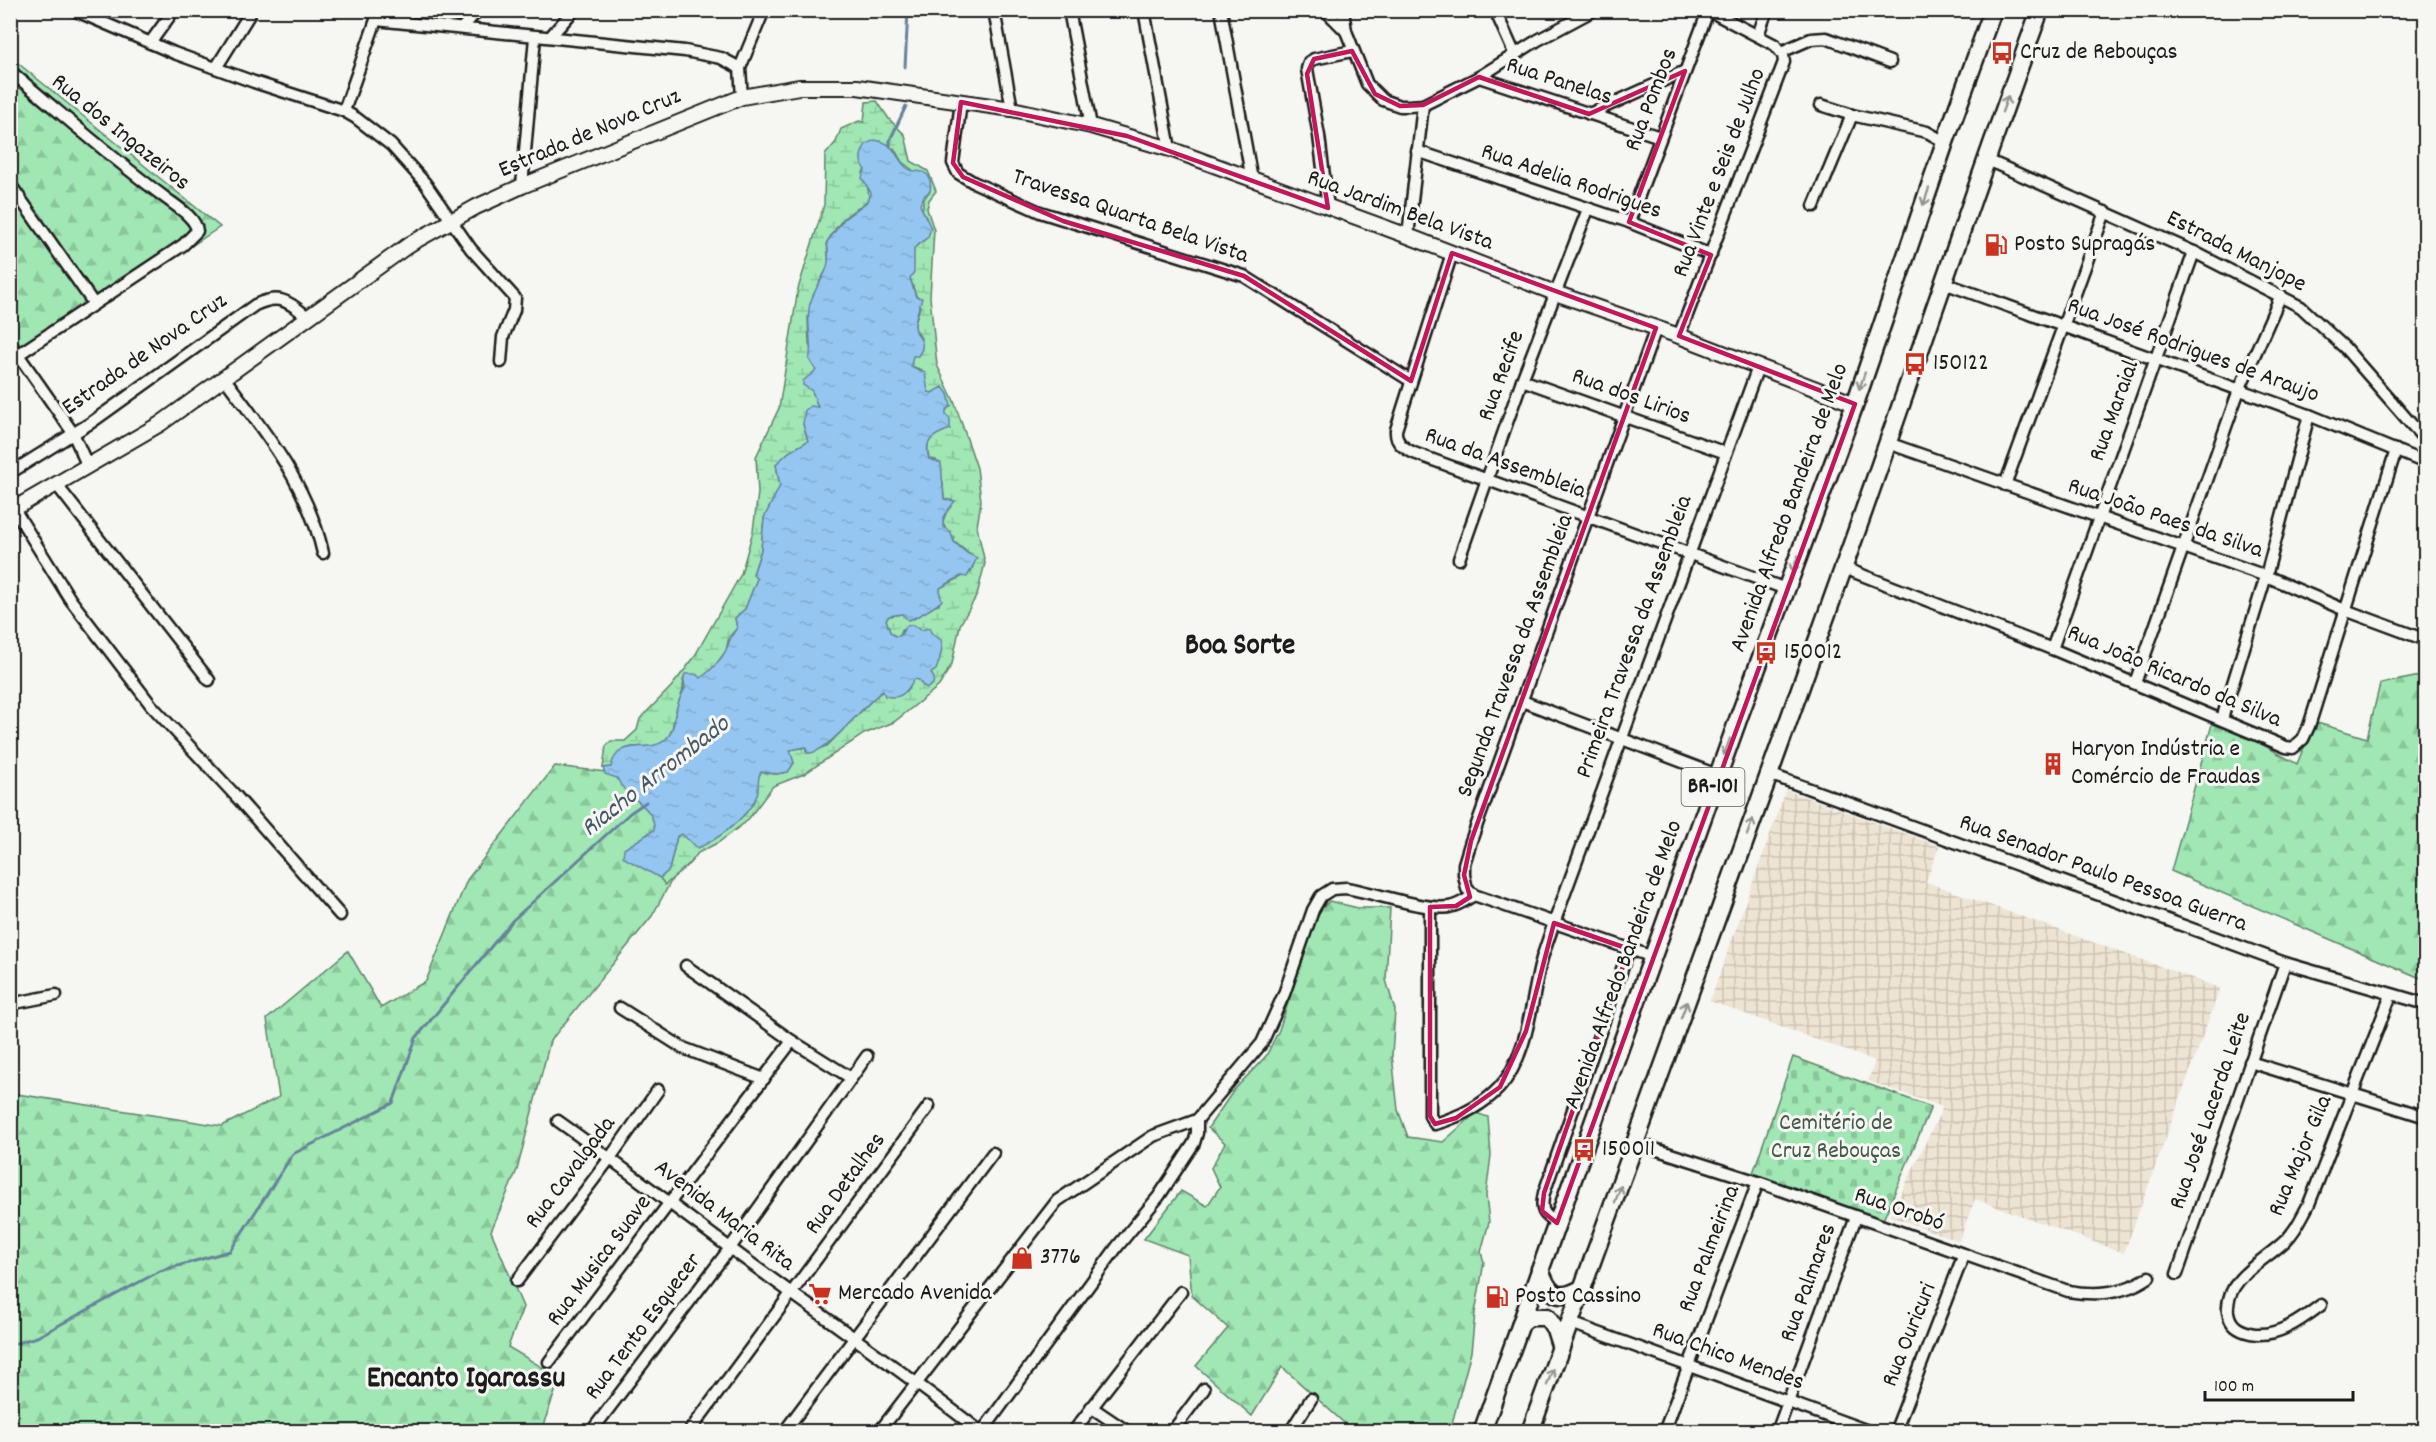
<svg xmlns="http://www.w3.org/2000/svg" width="2436" height="1442" viewBox="0 0 2436 1442" font-family="Dekko,sans-serif">
  <style>
    .industrial { fill: url(#industrial-grid) }
    .forest { fill: url(#forest-firs); stroke: #5e8268; stroke-width: 1.5 }
    .wetland { fill: url(#wetland-marsh); stroke: #5e8268; stroke-width: 1.5 }
    .cemetery { fill: url(#cemetery-stones); stroke: #5e8268; stroke-width: 1.5 }
    .water { fill: url(#water-ripples); stroke: #65829c; stroke-width: 1.5 }
    .lines { fill: none; stroke-linecap: round; stroke-linejoin: round }
    .stream { stroke: #65829c; stroke-width: 3 }
    .minor-casing { stroke: #1c1c1c; stroke-width: 15 }
    .major-casing { stroke: #1c1c1c; stroke-width: 18 }
    .highway-casing { stroke: #1c1c1c; stroke-width: 21 }
    .minor { stroke: #f6f6f2; stroke-width: 10 }
    .major { stroke: #f6f6f2; stroke-width: 14 }
    .highway { stroke: #f6f6f2; stroke-width: 16 }
    .oneway { stroke: #949492 }
    .marked { fill: none; stroke: #c2185b; stroke-width: 4.5; stroke-linejoin: round }
    .labels { text-anchor: middle; dominant-baseline: central; stroke-width: 6; stroke-linejoin: round; paint-order: stroke }
    .shield { fill: #f6f6f2; stroke: #5d5d5c; stroke-width: 1.5 }
    .shield-label { font-size: 22px; font-weight: bold; fill: #1c1c1c }
    .poi-label { font-size: 24px; fill: #1c1c1c; stroke: #f6f6f2; text-anchor: start }
    .street-label { font-size: 24px; fill: #1c1c1c; stroke: #f6f6f2 }
    .park-label { font-size: 24px; fill: #44594a; stroke: #f6f6f2 }
    .water-label { font-size: 26px; font-style: italic; fill: #465867; stroke: #f6f6f2 }
    .district-label { font-size: 30px; font-weight: bold; fill: #1c1c1c; stroke: #f6f6f2 }
  </style>
  <defs>
    <pattern id="industrial-grid" width="8" height="8" patternUnits="userSpaceOnUse" patternTransform="scale(1.5)"><rect width="8" height="8" fill="#eee4d3"/><path d="M0 4h8M4 0v8" fill="none" stroke="#ccc3b5"/></pattern>
    <pattern id="forest-firs" width="22" height="20" patternUnits="userSpaceOnUse" patternTransform="scale(1.5)"><rect width="22" height="20" fill="#a0e7b4"/><path d="M5 1l3.5 6h-7zM16 11l3.5 6h-7z" fill="#89c69a"/></pattern>
    <pattern id="wetland-marsh" width="20" height="14" patternUnits="userSpaceOnUse" patternTransform="scale(1.5)"><rect width="20" height="14" fill="#a0e7b4"/><path d="M1 5h8M5 5V1M11 12h8M15 12V8" fill="none" stroke="#89c69a"/></pattern>
    <pattern id="cemetery-stones" width="16" height="16" patternUnits="userSpaceOnUse" patternTransform="scale(1.5)"><rect width="16" height="16" fill="#a0e7b4"/><path d="M2 7V4a2 2 0 0 1 4 0v3zM10 15v-3a2 2 0 0 1 4 0v3z" fill="#89c69a"/></pattern>
    <pattern id="water-ripples" width="26" height="14" patternUnits="userSpaceOnUse" patternTransform="scale(1.5)"><rect width="26" height="14" fill="#95c6f1"/><path d="M2 4q2-2 4 0t4 0M15 11q2-2 4 0t4 0" fill="none" stroke="#80aace"/></pattern>
  </defs>
  <rect width="100%" height="100%" fill="#f6f6f2"/>
  <filter id="ink" filterUnits="userSpaceOnUse"><feTurbulence type="fractalNoise" baseFrequency=".0167" numOctaves="2"/><feDisplacementMap in="SourceGraphic" scale="12" xChannelSelector="R" yChannelSelector="G"/><feConvolveMatrix kernelMatrix="1 2 1 2 8 2 1 2 1" color-interpolation-filters="sRGB"/></filter>
  <g filter="url(#ink)">
    <path class="industrial" d="M1786 790 1939 846 1926 882 2220 988 2124 1253 1975 1199 1959 1241 1890 1216 1943 1107 1868 1081 1875 1061 1710 1001Z"/>
    <g class="forest">
      <path d="M19 64 220 227 11 366 10 72Z"/>
      <path d="M2425 675V980L2171 871 2214 717 2297 764 2314 722 2367 738 2380 684Z"/>
      <path d="M555 766 614 773 695 837 652 916 550 1041 517 1170 491 1231 523 1307 508 1347 560 1378 541 1431H11L10 1093 222 1126 279 1097 267 1019 348 951 381 1008 426 981 467 880Z"/>
      <path d="M1329 901 1358 908H1390L1386 980 1395 1010 1392 1055 1398 1110 1408 1137 1443 1142 1476 1113 1488 1117 1491 1155 1486 1195 1489 1222 1481 1252 1484 1262 1475 1313 1471 1352 1450 1431H1353L1282 1367 1252 1416 1196 1366 1228 1328 1192 1296 1188 1255 1144 1239 1181 1191 1207 1206 1220 1187 1211 1168 1225 1143 1208 1128 1234 1090 1266 1056 1279 1030 1318 913Z"/>
    </g>
    <path class="wetland" d="M877 101 889 119 905 135 911 161 928 171 936 191 929 200 927 209 934 230 930 297 937 365 954 401 977 468 981 501 977 527 985 563 977 595 960 625 952 664 939 686 894 722 864 734 804 774 773 786 747 821 719 842 698 853 690 863 665 885 660 878 669 870 677 836 682 834 697 848 721 834 746 813 758 786 757 780 761 772 776 774 788 772 794 763 789 750 806 747V751L827 746 878 694 883 691 909 689 914 679C930 680 936 663 941 650L937 636 916 628 902 630 900 636H895L890 632 886 620 889 616 902 614 914 619 928 608 939 605 940 588 971 572 976 558 954 542V537C933 518 949 520 949 500L944 499 943 484 936 460 929 459C927 450 927 444 931 436L940 433 946 410 951 406 937 390 932 393 928 392 922 370 911 366V360L921 338 915 329V323L920 307 910 278 914 248 928 237C925 220 916 204 930 191L915 172 902 162 894 148 865 169 863 173C876 208 866 198 844 218 838 225 832 234 827 242L829 265 820 281 808 317 809 344 812 352 809 359 816 370 812 390 818 408 803 424 808 441 789 452 776 464 780 486 764 518 761 550 753 574 757 579 745 609 735 618 737 628 729 637 726 651 711 671 701 678 683 680C686 691 678 699 676 711 673 720 674 729 668 737 652 760 626 729 612 767L603 768 606 746 611 741H625L637 730 640 719 671 687 693 659 741 574 753 531 758 493 756 457 779 408 798 289 824 205 825 155 836 142 841 129 859 121 864 122 866 102Z"/>
    <path class="cemetery" d="M1793 1057 1931 1107 1883 1220 1753 1173Z"/>
    <path class="water" d="M875 140C898 144 892 155 907 168 914 174 924 168 929 177 931 182 931 186 930 191L924 196 920 205 931 228 928 237 914 248V272L910 278 916 297 922 298C920 306 916 315 915 323 913 338 930 338 918 356H913L911 366 925 373 928 392 932 393 943 387 948 394 951 406 946 410V415L950 419V429C934 435 923 440 929 459L941 463 944 499 955 501 943 517V527L950 531 954 542 967 553 977 558 967 577 961 576 940 588V595L942 600C939 605 914 619 908 620L902 614 889 616 886 620 890 632 895 636H900L906 626 912 625 921 630 929 628 932 634 941 640C944 648 939 662 936 670L931 673 934 678 933 684 927 688 922 685 919 680 914 679C907 692 901 700 885 696L883 691C865 702 825 757 807 753L806 747 790 750 794 763 788 772 776 774 761 772C756 780 760 786 757 795 750 815 717 841 697 848L682 834 677 836 669 870 660 878 626 859 623 856 624 849 654 830C655 804 626 800 617 778L605 774 603 768 611 767C617 736 649 754 665 740 676 731 674 713 679 701 680 697 684 691 685 688 685 682 682 681 685 674H695L701 678C710 671 721 661 726 650 730 641 730 636 737 628L735 618 745 609 757 579 753 575 761 550 764 518 780 486 776 464 789 452 808 441 803 424 805 410 811 406 818 407 812 391 803 385V381L816 370 809 359C814 348 805 321 810 304 818 276 833 276 827 242L844 219 868 201 871 193 862 178 865 170C858 160 861 153 866 144Z"/>
    <g class="lines">
      <g class="stream">
        <path d="M905 67 908 10"/>
        <path d="M890 146V140L906 106"/>
        <path d="M10 1345 37 1337 160 1271 230 1251 293 1154 393 1103 416 1038 513 920 630 813 646 802"/>
      </g>
      <g class="minor-casing">
        <g id="minor">
          <path d="M74 10 174 53 254 82 344 111 356 118 391 145 425 183 471 249 515 298 514 310 503 337 501 362"/>
          <path d="M994 10 1012 109"/>
          <path d="M1069 10 1091 126"/>
          <path d="M1144 10 1170 149"/>
          <path d="M1221 10 1252 180"/>
          <path d="M1325 10 1346 31"/>
          <path d="M1343 10 1346 31 1367 84 1383 100 1400 106H1409L1423 105 1479 77 1538 40 1594 10"/>
          <path d="M1495 10 1515 55"/>
          <path d="M376 20 685 51 721 58 740 68"/>
          <path d="M462 28 478 10"/>
          <path d="M1758 35 1767 10"/>
          <path d="M550 37 574 10"/>
          <path d="M150 43 174 10"/>
          <path d="M1781 52 1811 39 1826 38 1890 62"/>
          <path d="M216 68 252 10"/>
          <path d="M10 71C61 113 110 157 163 196 174 205 196 217 197 231L183 245 10 360"/>
          <path d="M1479 77 1660 137"/>
          <path d="M742 97 740 68 764 10"/>
          <path d="M961 102 953 163 958 173 973 182 1040 212 1244 276 1411 381"/>
          <path d="M1821 105 1852 115 1927 132 1945 142"/>
          <path d="M344 111 376 20 377 10"/>
          <path d="M1589 114 1685 71"/>
          <path d="M1417 151 1629 222 1711 255"/>
          <path d="M1985 159 2194 252 2301 307 2345 348 2426 441"/>
          <path d="M10 184 94 304"/>
          <path d="M522 186 535 37"/>
          <path d="M1814 206 1852 115"/>
          <path d="M1328 208 1319 136 1307 69 1309 62 1314 59 1352 51"/>
          <path d="M1629 222 1708 11"/>
          <path d="M1408 236 1423 105"/>
          <path d="M1452 253 1396 430C1395 443 1404 448 1414 453L1786 589"/>
          <path d="M1944 283 2309 415 2426 463"/>
          <path d="M1679 336 1784 62 1783 55 1775 45 1708 10"/>
          <path d="M10 343 73 433 88 467"/>
          <path d="M225 379C266 433 308 486 323 553"/>
          <path d="M1522 380 1726 453"/>
          <path d="M1888 443 2266 576 2345 610 2426 640"/>
          <path d="M10 473 92 422 255 305C281 293 288 302 308 317"/>
          <path d="M56 484 209 680"/>
          <path d="M2005 485 2105 212"/>
          <path d="M14 509 70 599 151 705 235 795 340 915"/>
          <path d="M1459 559 1522 380 1588 209"/>
          <path d="M1844 568 2052 649 2286 747 2293 748 2303 739 2309 726 2396 450"/>
          <path d="M2052 649 2194 252"/>
          <path d="M2135 683 2239 390 2281 295"/>
          <path d="M1522 701 1717 775"/>
          <path d="M2222 719 2266 576 2309 415"/>
          <path d="M1769 774 2285 963 2426 1004"/>
          <path d="M1430 907V1116L1435 1124C1459 1117 1482 1106 1499 1088 1529 1056 1531 998 1542 958 1546 946 1550 934 1554 923L1758 367"/>
          <path d="M1653 957 1474 895 1467 889 1464 875V864L1471 841 1656 328"/>
          <path d="M686 966 792 1041 851 1078"/>
          <path d="M10 1004 56 995"/>
          <path d="M620 1008 683 1048 764 1079"/>
          <path d="M2250 1062 2426 1117"/>
          <path d="M1197 1120 1262 1043 1284 994 1313 910 1321 896 1332 889 1346 888C1373 892 1425 911 1449 907 1458 906 1466 900 1474 895"/>
          <path d="M558 1121C616 1162 673 1206 730 1248 813 1310 899 1368 981 1432"/>
          <path d="M1636 1143 1758 1182 2068 1291C2096 1296 2124 1294 2149 1277"/>
          <path d="M1557 1223C1543 1215 1540 1210 1544 1193L1629 949"/>
          <path d="M2177 1274 2285 963"/>
          <path d="M517 1281 610 1158 658 1090"/>
          <path d="M2321 1305C2301 1320 2276 1339 2250 1333 2238 1330 2230 1325 2228 1312 2225 1277 2267 1260 2287 1239 2297 1229 2302 1216 2309 1204L2391 995"/>
          <path d="M1571 1323 1871 1432"/>
          <path d="M549 1362 792 1041"/>
          <path d="M1091 1407 1128 1432"/>
          <path d="M591 1432 730 1248 867 1056"/>
          <path d="M689 1432 929 1106"/>
          <path d="M784 1432 993 1153"/>
          <path d="M879 1432 1057 1201 1153 1136 1197 1120"/>
          <path d="M982 1432 1117 1247 1159 1196 1194 1143 1197 1133V1120"/>
          <path d="M1073 1432 1181 1292"/>
          <path d="M1172 1432 1204 1389"/>
          <path d="M1290 1432 1311 1399"/>
          <path d="M1664 1432 1758 1182"/>
          <path d="M1777 1432 1856 1217"/>
          <path d="M1895 1432 1964 1254"/>
        </g>
      </g>
      <g class="major-casing">
        <path id="major" d="M10 511 160 424 410 244 476 207 522 186 742 97 799 87H857L1012 109 1091 126 1170 149 1408 236 1555 293 1679 336 1855 404"/>
      </g>
      <g class="highway-casing">
        <g id="highway">
          <path d="M1540 1269C1549 1296 1558 1302 1583 1288"/>
          <path d="M1521 1323 1529 1317H1547L1555 1329 1561 1348"/>
          <path d="M1482 1432 1740 714 1855 404 1945 142 1993 10"/>
          <path d="M1530 1432C1635 1144 1740 857 1843 569 1910 383 1972 196 2040 10"/>
        </g>
      </g>
      <use href="#minor" class="minor"/>
      <use href="#major" class="major"/>
      <use href="#highway" class="highway"/>
    </g>
    <defs><path id="oneway-shaft" d="M-6 0H5M1.5-3L5.5 0L1.5 3" fill="none" stroke-width="1.6" stroke-linecap="round" stroke-linejoin="round" transform="scale(1.5)"/></defs>
    <g class="oneway">
      <use href="#oneway-shaft" transform="translate(2005 104) rotate(-70)"/>
      <use href="#oneway-shaft" transform="translate(1926 197) rotate(109)"/>
      <use href="#oneway-shaft" transform="translate(1862 381) rotate(109)"/>
      <use href="#oneway-shaft" transform="translate(1795 564) rotate(111)"/>
      <use href="#oneway-shaft" transform="translate(1727 747) rotate(110)"/>
      <use href="#oneway-shaft" transform="translate(1750 827) rotate(-70)"/>
      <use href="#oneway-shaft" transform="translate(1684 1010) rotate(-70)"/>
      <use href="#oneway-shaft" transform="translate(1618 1194) rotate(-70)"/>
      <use href="#oneway-shaft" transform="translate(1550 1377) rotate(-70)"/>
    </g>
  </g>
  <path class="marked" d="M1352 51 1375 94 1400 106 1423 105 1479 77 1589 114 1685 71 1629 222 1711 255 1679 336 1855 404 1557 1223 1542 1211 1544 1193 1629 949 1554 923 1526 1031 1500 1087 1456 1118 1435 1124 1430 1116V907L1456 906 1470 897 1464 875 1471 841 1656 328 1452 253 1411 381 1244 276 1063 221 963 177 953 163 961 102 1127 136 1328 208 1307 74 1314 59Z"/>
  <defs>
    <g id="bus-bare" transform="scale(1.8)"><path d="M-5-6H5V4H4V6H2V4H-2V6H-4V4H-5ZM-3.5-4V0h7V-4ZM-3.5 1.2v1.5H-2V1.2ZM2 1.2v1.5H3.5V1.2Z" fill="#c8321e" stroke="#f6f6f2" stroke-width="2.5" paint-order="stroke"/></g>
    <g id="fuel-bare" transform="scale(1.8)"><path d="M-5.5-6h7V0h2V4h1.3V-2.5L3-4.5l.8-.8L6-3V5H2.5V1h-1V6h-7ZM-4.2-4.7v3.2H.2V-4.7Z" fill="#c8321e" stroke="#f6f6f2" stroke-width="2.5" paint-order="stroke"/></g>
    <g id="building-bare" transform="scale(1.8)"><path d="M-4-6H4V6H1V3H-1V6H-4ZM-2.5-4.3h1.7v1.8h-1.7ZM.8-4.3h1.7v1.8H.8ZM-2.5-1h1.7V.8h-1.7ZM.8-1h1.7V.8H.8Z" fill="#c8321e" stroke="#f6f6f2" stroke-width="2.5" paint-order="stroke"/></g>
    <g id="shop-bare" transform="scale(1.8)"><path d="M-5-2.5h2.3a2.7 3.5 0 0 1 5.4 0H5L5.5 6h-11ZM-1.5-2.5h3a1.5 2.3 0 0 0-3 0Z" fill="#c8321e" stroke="#f6f6f2" stroke-width="2.5" paint-order="stroke"/></g>
    <g id="supermarket-bare" transform="scale(1.8)"><path d="M-6-5.5h2.5l.6 2H6L4.5 2H-2.5L-4.4-4H-6ZM-1.5 3.2a1.3 1.3 0 1 0 .1 0ZM3 3.2a1.3 1.3 0 1 0 .1 0Z" fill="#c8321e" stroke="#f6f6f2" stroke-width="2.5" paint-order="stroke"/></g>
  </defs>
  <g fill-rule="evenodd">
    <use href="#bus-bare" x="2002" y="53"/>
    <use href="#fuel-bare" x="1996" y="245"/>
    <use href="#bus-bare" x="1915" y="364"/>
    <use href="#bus-bare" x="1766" y="653"/>
    <use href="#building-bare" x="2053" y="764"/>
    <use href="#bus-bare" x="1584" y="1150"/>
    <use href="#shop-bare" x="1022" y="1258"/>
    <use href="#supermarket-bare" x="820" y="1294"/>
    <use href="#fuel-bare" x="1497" y="1297"/>
  </g>
  <g class="labels">
    <rect class="shield" x="1681.5" y="768" width="63" height="38" rx="4.5"/>
    <g class="shield-label">
      <text x="1713" y="787">BR-101</text>
    </g>
    <g class="poi-label">
      <text x="2020" y="53">Cruz de Rebouças</text>
      <text x="2014" y="245">Posto Supragás</text>
      <text x="1933" y="364">150122</text>
      <text x="1784" y="653">150012</text>
      <text x="2071" y="750">Haryon Indústria e<tspan x="2071" dy="28">Comércio de Fraudas</tspan></text>
      <text x="1602" y="1150">150011</text>
      <text x="1040" y="1258">3776</text>
      <text x="838" y="1294">Mercado Avenida</text>
      <text x="1515" y="1297">Posto Cassino</text>
    </g>
    <g class="street-label">
      <text transform="translate(1559 82) rotate(18)">Rua Panelas</text>
      <text transform="translate(1652 100) rotate(-69)">Rua Pombos</text>
      <text transform="translate(120 133) rotate(39)">Rua dos Ingazeiros</text>
      <text transform="translate(590 134) rotate(-23)">Estrada de Nova Cruz</text>
      <text transform="translate(1720 173) rotate(-69)">Rua Vinte e Seis de Julho</text>
      <text transform="translate(1571 182) rotate(19)">Rua Adelia Rodrigues</text>
      <text transform="translate(1400 211) rotate(20)">Rua Jardim Bela Vista</text>
      <text transform="translate(1130 217) rotate(19)">Travessa Quarta Bela Vista</text>
      <text transform="translate(2236 252) rotate(27)">Estrada Manjope</text>
      <text transform="translate(2193 351) rotate(20)">Rua José Rodrigues de Araujo</text>
      <text transform="translate(145 355) rotate(-35)">Estrada de Nova Cruz</text>
      <text transform="translate(1502 376) rotate(-70)">Rua Recife</text>
      <text transform="translate(1631 397) rotate(20)">Rua dos Lirios</text>
      <text transform="translate(2115 411) rotate(-70)">Rua Maraial</text>
      <text transform="translate(1505 464) rotate(20)">Rua da Assembleia</text>
      <text transform="translate(1790 508) rotate(-70)">Avenida Alfredo Bandeira de Melo</text>
      <text transform="translate(2165 519) rotate(19)">Rua João Paes da Silva</text>
      <text transform="translate(1635 637) rotate(-70)">Primeira Travessa da Assembleia</text>
      <text transform="translate(1516 656) rotate(-70)">Segunda Travessa da Assembleia</text>
      <text transform="translate(2174 677) rotate(23)">Rua João Ricardo da Silva</text>
      <text transform="translate(2103 874) rotate(20)">Rua Senador Paulo Pessoa Guerra</text>
      <text transform="translate(1624 965) rotate(-70)">Avenida Alfredo Bandeira de Melo</text>
      <text transform="translate(2211 1111) rotate(-71)">Rua José Lacerda Leite</text>
      <text transform="translate(2301 1156) rotate(-67)">Rua Major Gila</text>
      <text transform="translate(571 1173) rotate(-53)">Rua Cavalgada</text>
      <text transform="translate(846 1184) rotate(-54)">Rua Detalhes</text>
      <text transform="translate(1899 1210) rotate(19)">Rua Orobó</text>
      <text transform="translate(724 1216) rotate(37)">Avenida Maria Rita</text>
      <text transform="translate(1710 1249) rotate(-69)">Rua Palmeirina</text>
      <text transform="translate(600 1261) rotate(-53)">Rua Musica Suave</text>
      <text transform="translate(1809 1283) rotate(-70)">Rua Palmares</text>
      <text transform="translate(644 1327) rotate(-53)">Rua Tento Esquecer</text>
      <text transform="translate(1910 1335) rotate(-68)">Rua Ouricuri</text>
      <text transform="translate(1728 1357) rotate(20)">Rua Chico Mendes</text>
    </g>
    <g class="park-label">
      <text x="1836" y="1124">Cemitério de<tspan x="1836" dy="28">Cruz Rebouças</tspan></text>
    </g>
    <g class="water-label">
      <text transform="translate(656 777) rotate(-38)">Riacho Arrombado</text>
    </g>
    <g class="district-label">
      <text x="1240" y="647">Boa Sorte</text>
      <text x="466" y="1380">Encanto Igarassu</text>
    </g>
  </g>
  <rect width="2436" height="1442" fill="none" stroke="#f6f6f2" stroke-width="36"/>
  <rect x="18" y="18" width="2400" height="1406" fill="none" stroke="#1c1c1c" stroke-width="2" filter="url(#ink)"/>
  <path d="M2205 1391v9h148v-9" fill="none" stroke="#1c1c1c" stroke-width="3"/>
  <text x="2214" y="1391" font-size="18" fill="#1c1c1c" stroke="#f6f6f2" stroke-width="4.5" paint-order="stroke">100 m</text>
</svg>
